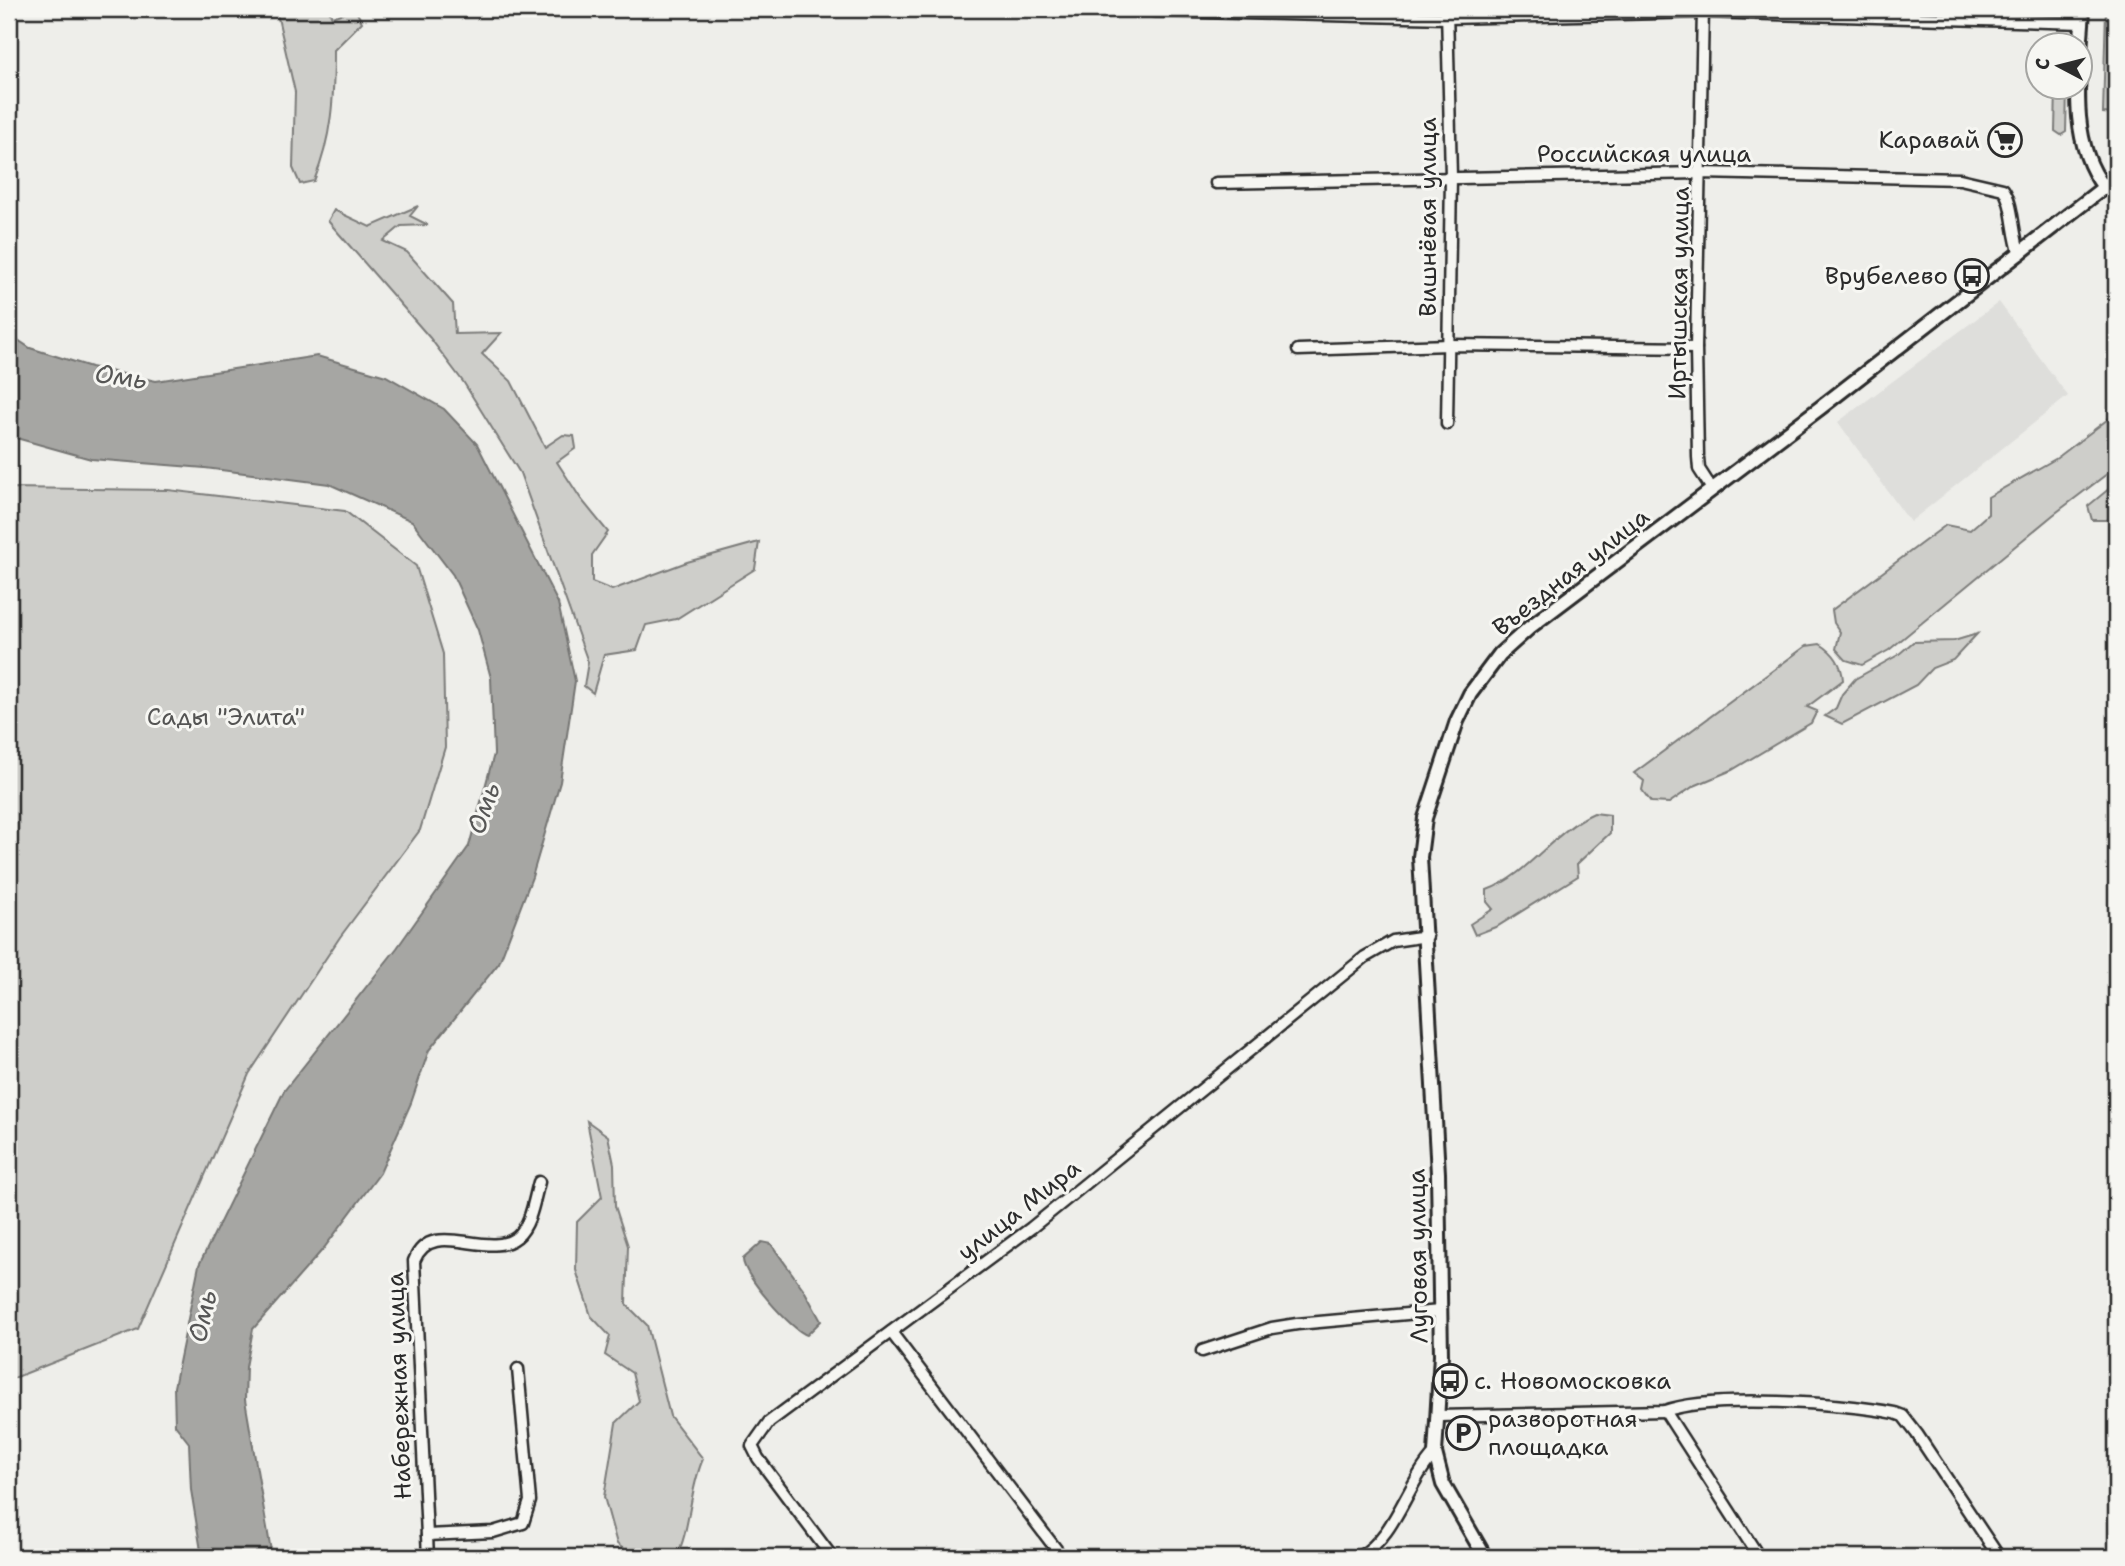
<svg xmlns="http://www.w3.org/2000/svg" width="2125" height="1566" viewBox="0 0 2125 1566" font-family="'Shantell Sans',sans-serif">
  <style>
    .built { fill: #dededb }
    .green { fill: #cececa; stroke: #7c7c7a; stroke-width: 2 }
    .water { fill: #a6a6a3; stroke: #757573; stroke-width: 2 }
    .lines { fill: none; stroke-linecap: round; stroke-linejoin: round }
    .minor-casing { stroke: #2b2b2b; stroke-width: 15 }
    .tertiary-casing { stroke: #2b2b2b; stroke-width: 18 }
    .minor { stroke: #f6f6f2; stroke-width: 10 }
    .tertiary { stroke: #f6f6f2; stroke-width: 12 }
    .labels { text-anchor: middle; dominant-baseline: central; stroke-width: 6; stroke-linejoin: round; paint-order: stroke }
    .poi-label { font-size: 24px; fill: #2b2b2b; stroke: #f6f6f2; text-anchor: end }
    .street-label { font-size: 24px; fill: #2b2b2b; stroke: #f6f6f2 }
    .park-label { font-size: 24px; fill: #545453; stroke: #f6f6f2 }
    .water-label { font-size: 26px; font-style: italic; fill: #565655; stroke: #f6f6f2 }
  </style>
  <rect width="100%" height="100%" fill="#eeeeea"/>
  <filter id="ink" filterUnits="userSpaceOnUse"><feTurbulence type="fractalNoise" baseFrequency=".0143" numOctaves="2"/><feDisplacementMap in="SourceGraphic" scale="14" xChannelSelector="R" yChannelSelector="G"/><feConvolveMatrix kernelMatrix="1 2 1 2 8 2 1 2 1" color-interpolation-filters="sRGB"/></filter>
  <g filter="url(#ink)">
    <path class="built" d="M1999 302 2068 396 1910 522 1838 422Z"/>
    <g class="green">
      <path d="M276 9H328L332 17 355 9 362 22 334 50C334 97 332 137 314 181L300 184 293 168 295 92Z"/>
      <path d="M2106 9H2116L2115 104 2112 114 2103 113Z"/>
      <path d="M2056 88H2067L2066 132 2061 135 2055 131Z"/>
      <path d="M418 206 410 216 428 225 401 226 383 241 407 252 453 304 455 334 501 333 482 354 511 381 545 447 563 435 574 436 576 448 557 462 581 499 608 532 592 555V582L612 590 687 562 759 542 755 569 676 619 646 625 637 650 604 655 593 693 584 686 588 662 520 473 464 383 430 338 328 221 334 210 370 227Z"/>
      <path d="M2116 413V467L2053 515 1889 650 1862 665 1846 660 1836 649 1840 632 1834 623 1832 610 1946 525 1970 530 1988 514V497L2057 458Z"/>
      <path d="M2116 483V512L2107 520H2092L2088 506Z"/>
      <path d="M9 488 168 490 345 511 416 566 443 654 445 747 420 830 340 937 249 1074 138 1329 9 1380Z"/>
      <path d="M1977 634 1953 660 1932 668 1916 685 1842 724 1825 716 1836 708 1842 694 1855 679 1898 655 1913 642 1954 641Z"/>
      <path d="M1820 644C1833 652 1842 664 1843 680L1807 707 1817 711 1811 723 1732 770 1694 786 1669 803 1651 802 1642 790 1644 781 1634 773 1806 646Z"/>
      <path d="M1594 813 1610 815V833L1577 864 1578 876 1498 926 1475 935 1470 924 1493 909 1487 902V890C1529 875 1553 831 1594 813Z"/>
      <path d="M587 1121 608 1136 614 1164 615 1206 628 1246 626 1304 647 1325 670 1416 703 1459C689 1490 690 1533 676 1557H634L617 1544 604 1497 616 1423 639 1401 632 1373 605 1355 610 1336 591 1316 576 1270 577 1222 602 1197Z"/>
    </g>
    <g class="water">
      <path d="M9 334 30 348 91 367 156 381 317 356 386 376 444 409 477 444 558 603 575 681 560 782 532 877 499 963 429 1050 411 1103 380 1173 324 1248 253 1329 246 1367 245 1400 272 1557H202L191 1490 189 1443 175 1425 174 1387 199 1265 284 1091 397 948 469 846 494 754 491 678 478 630 453 575 412 521 329 484 205 468 91 459 9 436Z"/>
      <path d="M762 1242 771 1244 804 1290 821 1321 807 1335C792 1331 742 1274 743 1259Z"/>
    </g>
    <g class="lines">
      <g class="minor-casing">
        <g id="minor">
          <path d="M1703 9 1696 348 1698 457 1699 469 1712 489"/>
          <path d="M1154 11 1447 18 1703 12 2082 23"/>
          <path d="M1216 183 1701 173 1960 179 2003 189C2014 204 2012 233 2020 254"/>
          <path d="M1298 350 1449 345 1696 348"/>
          <path d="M1447 424 1451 177 1447 9"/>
          <path d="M891 1332 1062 1557"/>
          <path d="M1202 1351 1272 1328 1297 1324 1440 1311"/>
          <path d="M1665 1411 1759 1557"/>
          <path d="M1438 1416 1665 1411C1711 1394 1845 1403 1895 1413L1903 1416 1917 1434 1999 1557"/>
          <path d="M427 1535 493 1532 523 1523 530 1501 518 1369"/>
          <path d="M428 1557 414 1261C431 1216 488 1261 517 1237 531 1225 534 1200 539 1182"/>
          <path d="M832 1557 758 1458 752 1446 769 1422 1031 1228 1365 957 1393 941 1427 936"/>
          <path d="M1359 1557C1397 1535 1406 1484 1435 1453"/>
        </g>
      </g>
      <g class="tertiary-casing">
        <g id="tertiary">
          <path d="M2083 9C2080 67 2066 138 2104 187"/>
          <path d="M1485 1557 1443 1484 1435 1453 1441 1355 1438 1173 1420 857 1425 818 1457 721 1470 694 1500 654 1530 627 1820 408 2116 178"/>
        </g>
      </g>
      <use href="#minor" class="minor"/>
      <use href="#tertiary" class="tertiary"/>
    </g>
  </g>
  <defs>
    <g id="supermarket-ring" transform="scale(1.75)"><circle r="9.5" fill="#f6f6f2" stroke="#2b2b2b" stroke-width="1.5"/><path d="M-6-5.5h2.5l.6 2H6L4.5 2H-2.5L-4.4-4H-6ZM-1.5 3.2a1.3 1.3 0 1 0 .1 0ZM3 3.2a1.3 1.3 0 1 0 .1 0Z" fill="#2b2b2b"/></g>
    <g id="bus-ring" transform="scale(1.75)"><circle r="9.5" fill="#f6f6f2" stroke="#2b2b2b" stroke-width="1.5"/><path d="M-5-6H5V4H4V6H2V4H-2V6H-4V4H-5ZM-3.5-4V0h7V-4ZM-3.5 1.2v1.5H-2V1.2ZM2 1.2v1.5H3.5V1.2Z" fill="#2b2b2b"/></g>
    <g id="parking-ring" transform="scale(1.75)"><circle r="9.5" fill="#f6f6f2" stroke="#2b2b2b" stroke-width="1.5"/><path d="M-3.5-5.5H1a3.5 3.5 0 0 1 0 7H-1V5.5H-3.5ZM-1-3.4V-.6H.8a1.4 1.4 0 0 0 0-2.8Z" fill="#2b2b2b"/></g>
  </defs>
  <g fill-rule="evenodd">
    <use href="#supermarket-ring" x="2005" y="140"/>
    <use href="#bus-ring" x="1972" y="276"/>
    <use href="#bus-ring" x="1450" y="1381"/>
    <use href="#parking-ring" x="1463" y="1433"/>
  </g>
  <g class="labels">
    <g class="poi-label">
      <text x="1980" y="140">Каравай</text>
      <text x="1948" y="276">Врубелево</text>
      <text x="1474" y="1381" text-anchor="start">с. Новомосковка</text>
      <text x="1488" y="1419" text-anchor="start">разворотная<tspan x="1488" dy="28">площадка</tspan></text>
    </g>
    <g class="street-label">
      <text x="1644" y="154">Российская улица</text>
      <text transform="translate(1428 217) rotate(-90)">Вишнёвая улица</text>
      <text transform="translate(1679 293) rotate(-89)">Иртышская улица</text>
      <text transform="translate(1571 572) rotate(-38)">Въездная улица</text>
      <text transform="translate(1019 1210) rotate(-38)">улица Мира</text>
      <text transform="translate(1418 1256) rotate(-91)">Луговая улица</text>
      <text transform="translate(399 1386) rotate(-92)">Набережная улица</text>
    </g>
    <g class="park-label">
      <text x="226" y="717">Сады "Элита"</text>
    </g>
    <g class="water-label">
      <text transform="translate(121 376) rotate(8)">Омь</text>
      <text transform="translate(483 808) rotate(-70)">Омь</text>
      <text transform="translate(202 1316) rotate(-77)">Омь</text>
    </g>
  </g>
  <rect width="2125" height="1566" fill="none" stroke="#f6f6f2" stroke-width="35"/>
  <rect x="18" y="18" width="2090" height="1531" fill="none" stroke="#2b2b2b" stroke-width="2.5" filter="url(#ink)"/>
  <g transform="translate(2059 66) rotate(277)"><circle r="33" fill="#f6f6f2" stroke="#a5a5a2" stroke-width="2"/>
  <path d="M0-5L12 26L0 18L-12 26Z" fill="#2b2b2b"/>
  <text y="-10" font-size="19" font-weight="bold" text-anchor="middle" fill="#2b2b2b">С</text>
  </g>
</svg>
